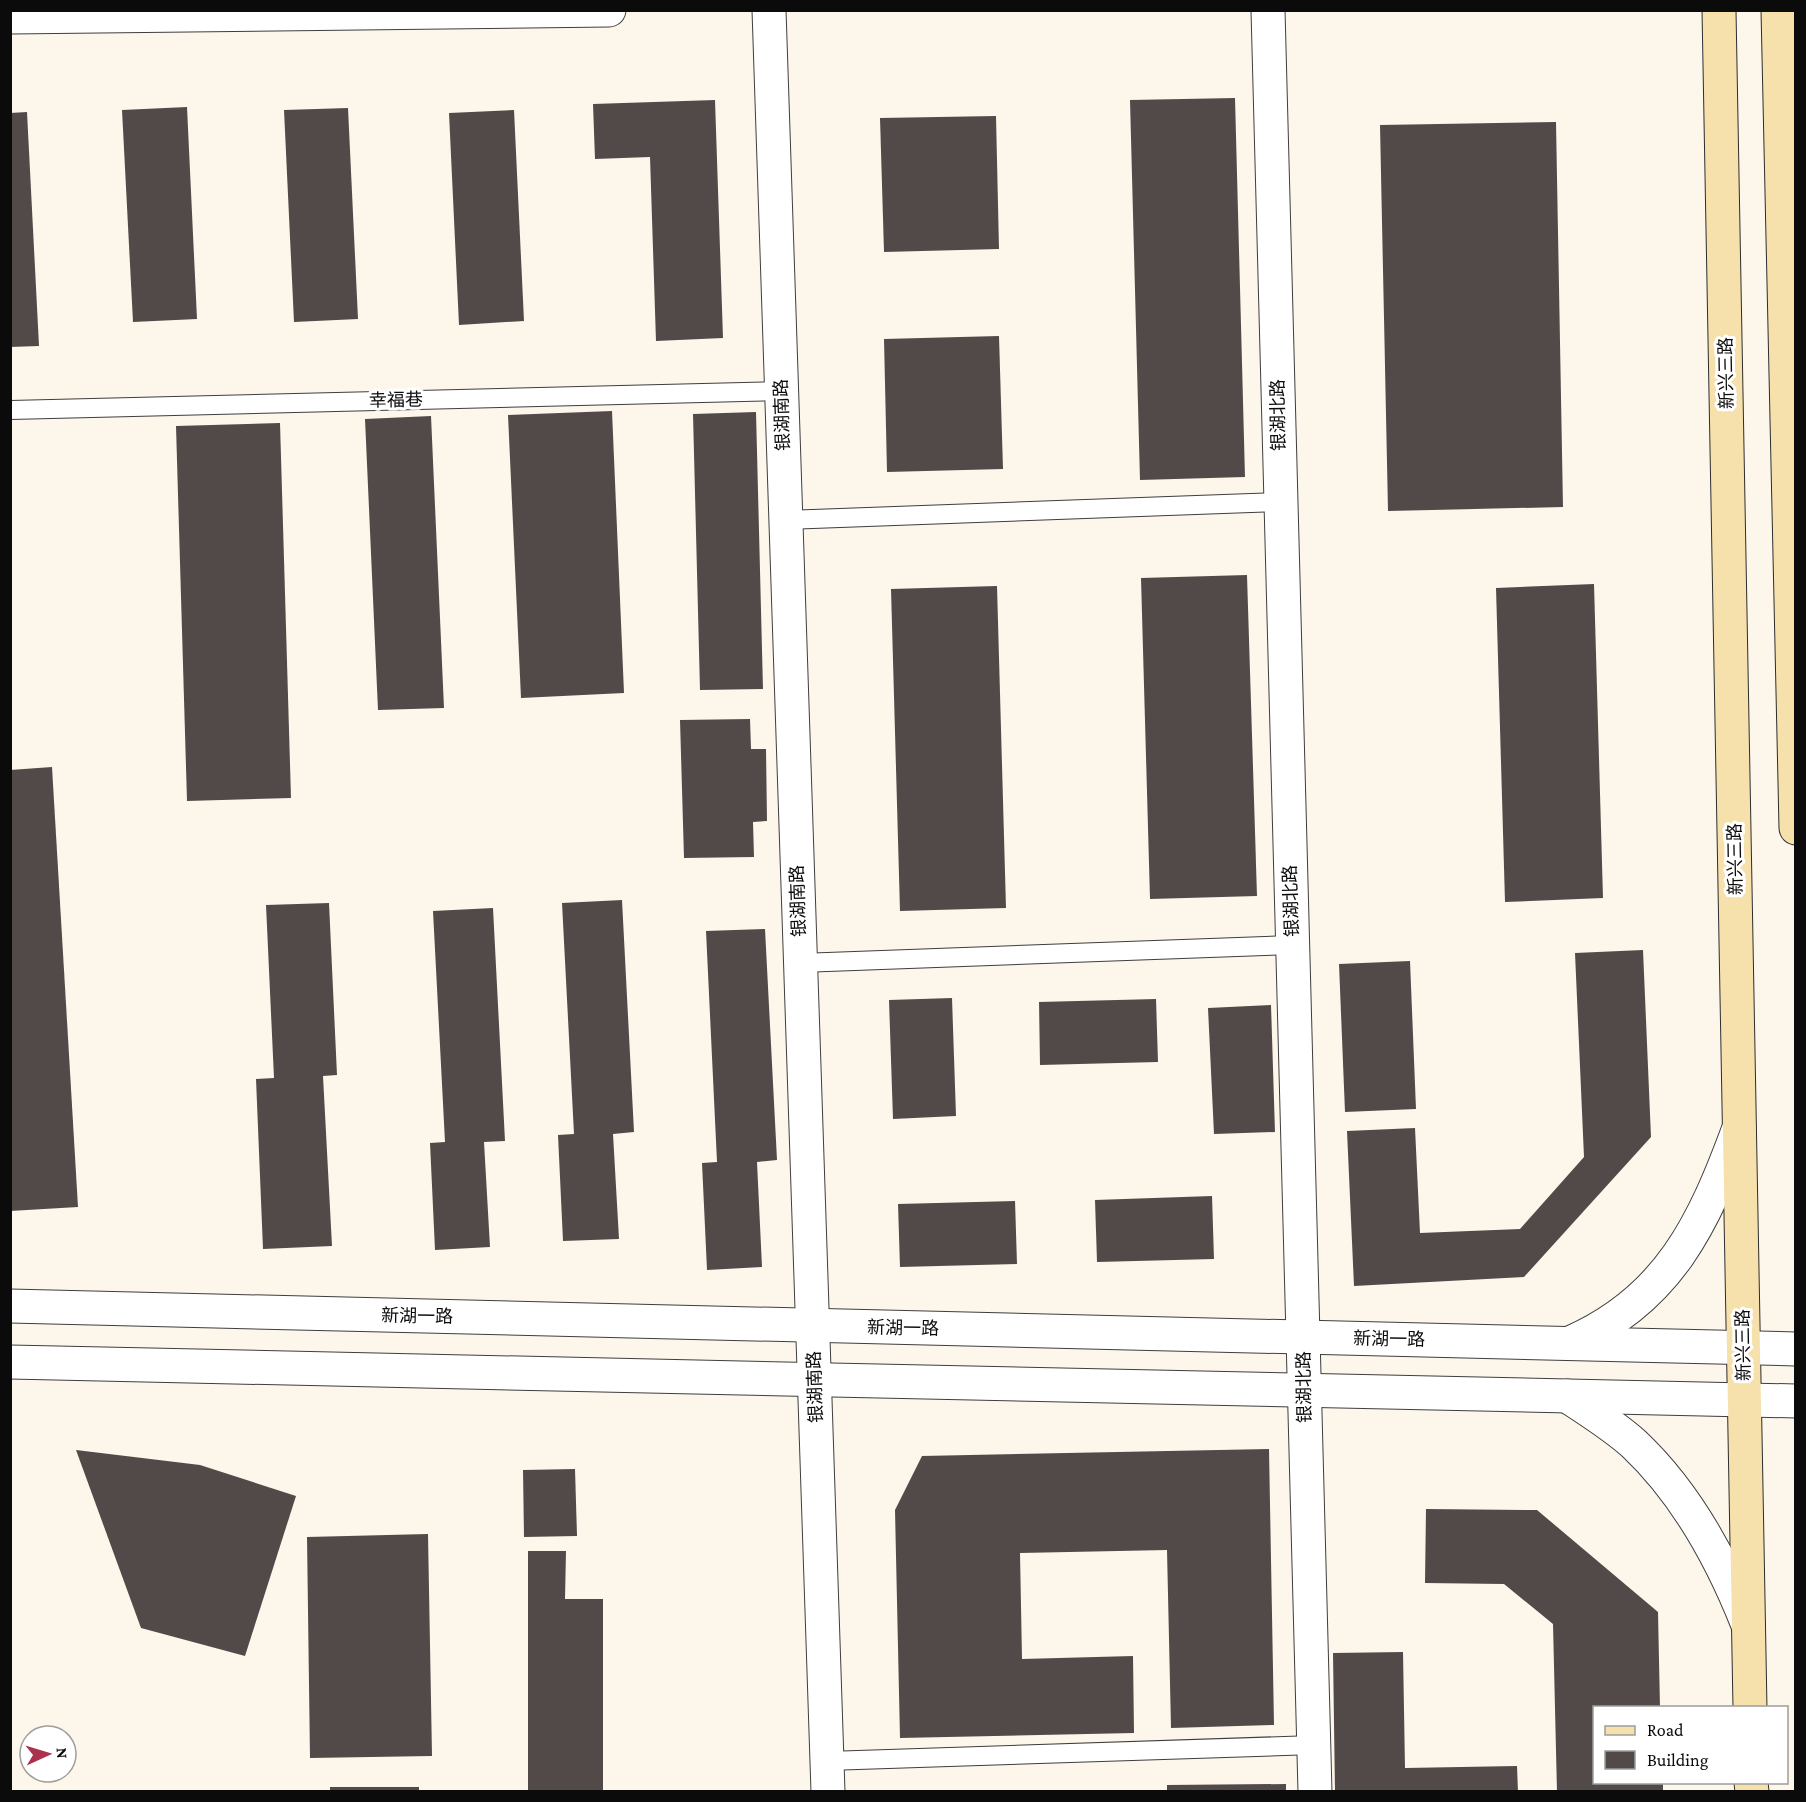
<svg xmlns="http://www.w3.org/2000/svg" width="1806" height="1802" viewBox="0 0 1806 1802" font-family="'Crimson Pro','Noto Sans SC',serif">
  <style>
    .building { fill: #524a48 }
    .lines { fill: none; stroke-linecap: round; stroke-linejoin: round }
    .service-casing { stroke: #3e3e3e; stroke-width: 20 }
    .minor-casing { stroke: #3e3e3e; stroke-width: 35 }
    .tertiary-casing { stroke: #3e3e3e; stroke-width: 35 }
    .secondary-casing { stroke: #2d2d2d; stroke-width: 35 }
    .service { stroke: #fff; stroke-width: 18 }
    .minor { stroke: #fff; stroke-width: 33 }
    .tertiary { stroke: #fff; stroke-width: 33 }
    .secondary { stroke: #f6e1ac; stroke-width: 33 }
    .labels { text-anchor: middle; dominant-baseline: central; stroke-width: 6; stroke-linejoin: round; paint-order: stroke }
    .street-label { font-size: 18px; fill: #0b0b0b; stroke: #fff }
  </style>
  <rect width="100%" height="100%" fill="#fdf6eb"/>
  <g class="building">
    <path d="M1235 98 1245 477 1140 480 1130 100Z"/>
    <path d="M715 100 723 338 656 341 650 157 595 159 593 104Z"/>
    <path d="M187 107 197 319 133 322 122 110Z"/>
    <path d="M348 108 358 319 294 322 284 110Z"/>
    <path d="M514 110 524 321 459 325 449 113Z"/>
    <path d="M27 112 39 346 10 347V113Z"/>
    <path d="M996 116 999 249 884 252 880 118Z"/>
    <path d="M1556 122 1563 507 1388 511 1380 125Z"/>
    <path d="M999 336 1003 469 887 472 884 339Z"/>
    <path d="M612 411 624 693 521 698 508 415Z"/>
    <path d="M756 412 763 689 700 690 693 414Z"/>
    <path d="M431 416 444 708 378 710 365 419Z"/>
    <path d="M280 423 291 798 187 801 176 426Z"/>
    <path d="M1247 575 1257 896 1150 899 1141 578Z"/>
    <path d="M1594 584 1603 898 1505 902 1496 588Z"/>
    <path d="M997 586 1006 908 900 911 891 589Z"/>
    <path d="M750 719 751 749H766L767 821 753 822 754 857 684 858 680 720Z"/>
    <path d="M52 767 78 1207 10 1211V770Z"/>
    <path d="M622 900 634 1132 613 1134 619 1239 563 1241 558 1135 574 1134 562 903Z"/>
    <path d="M329 903 337 1075 323 1076 332 1246 263 1249 256 1079 274 1078 266 905Z"/>
    <path d="M493 908 505 1141 484 1142 490 1247 435 1250 430 1143 445 1142 433 911Z"/>
    <path d="M765 929 777 1160 757 1162 762 1267 707 1270 702 1163 717 1162 706 931Z"/>
    <path d="M1643 950 1651 1137 1524 1277 1354 1286 1347 1131 1415 1128 1420 1233 1520 1229 1584 1157 1575 953Z"/>
    <path d="M1410 961 1416 1109 1345 1112 1339 964Z"/>
    <path d="M952 998 956 1116 893 1119 889 1000Z"/>
    <path d="M1156 999 1158 1062 1040 1065 1039 1002Z"/>
    <path d="M1271 1005 1275 1132 1214 1134 1208 1008Z"/>
    <path d="M1212 1196 1214 1259 1097 1262 1095 1200Z"/>
    <path d="M1015 1201 1017 1264 900 1267 898 1204Z"/>
    <path d="M1269 1449 1274 1725 1171 1728 1167 1550 1020 1553 1022 1659 1133 1656 1134 1733 900 1738 895 1510 922 1456Z"/>
    <path d="M76 1450 200 1465 296 1496 245 1656 141 1628Z"/>
    <path d="M575 1469 577 1536 524 1537 523 1470Z"/>
    <path d="M1426 1509 1537 1510 1658 1612 1660 1708H1594V1782H1663V1792H1557L1553 1624 1504 1584 1425 1583Z"/>
    <path d="M428 1534 432 1756 310 1758 307 1537Z"/>
    <path d="M528 1551H566L565 1599H603V1792H528Z"/>
    <path d="M1403 1652 1405 1768 1517 1766 1518 1792H1335L1333 1653Z"/>
    <path d="M1286 1784V1792H1167V1785Z"/>
    <rect x="330" y="1787" width="89" height="5"/>
  </g>
  <g class="lines">
    <g class="service-casing">
      <g id="service">
        <path d="M10 410 781 391"/>
        <path d="M785 520 1281 502"/>
        <path d="M800 963 1293 945"/>
        <path d="M827 1761 1314 1745"/>
      </g>
    </g>
    <g class="minor-casing">
      <g id="minor">
        <path d="M769 10 828 1792"/>
        <path d="M1268 10 1315 1792"/>
        <path d="M10 17 609 10"/>
      </g>
    </g>
    <g class="tertiary-casing">
      <g id="tertiary">
        <path d="M10 1306 1796 1349"/>
        <path d="M1572 1342C1669 1299 1704 1223 1739 1128"/>
        <path d="M10 1362 1796 1401"/>
        <path d="M1567 1396C1590 1411 1614 1426 1634 1444 1687 1494 1722 1559 1748 1625"/>
      </g>
    </g>
    <g class="secondary-casing">
      <g id="secondary">
        <path d="M1719 10 1750 1708"/>
        <path d="M1778 10 1796 828"/>
        <path d="M1751 1782 1752 1792"/>
      </g>
    </g>
    <use href="#service" class="service"/>
    <use href="#minor" class="minor"/>
    <use href="#tertiary" class="tertiary"/>
    <use href="#secondary" class="secondary"/>
  </g>
  <g class="labels">
    <g class="street-label">
      <text transform="translate(1726 373) rotate(-91)">新兴三路</text>
      <text transform="translate(396 400) rotate(-1)">幸福巷</text>
      <text transform="translate(782 415) rotate(-92)">银湖南路</text>
      <text transform="translate(1278 415) rotate(-91)">银湖北路</text>
      <text transform="translate(1735 859) rotate(-91)">新兴三路</text>
      <text transform="translate(798 901) rotate(-92)">银湖南路</text>
      <text transform="translate(1291 901) rotate(-92)">银湖北路</text>
      <text transform="translate(417 1316) rotate(1)">新湖一路</text>
      <text transform="translate(903 1328) rotate(1)">新湖一路</text>
      <text transform="translate(1389 1339) rotate(1)">新湖一路</text>
      <text transform="translate(1743 1345) rotate(-91)">新兴三路</text>
      <text transform="translate(815 1387) rotate(-92)">银湖南路</text>
      <text transform="translate(1304 1387) rotate(-91)">银湖北路</text>
    </g>
  </g>
  <rect width="1806" height="1802" fill="none" stroke="#0b0b0b" stroke-width="24"/>
  <rect x="1593" y="1706" width="195" height="78" fill="#ffffff" stroke="#9d9d9d" stroke-width="1.5"/>
  <rect x="1605" y="1726" width="30" height="9" fill="#f6e1ac" stroke="#9d9d9d" stroke-width="1.5"/>
  <text x="1647" y="1736" font-size="18" fill="#0b0b0b">Road</text>
  <rect x="1605" y="1751" width="30" height="18" fill="#524a48" stroke="#9d9d9d" stroke-width="1.5"/>
  <text x="1647" y="1766" font-size="18" fill="#0b0b0b">Building</text>
  <g transform="translate(48 1754) rotate(86)"><circle r="28" fill="#ffffff" stroke="#9d9d9d" stroke-width="1.5"/>
  <path d="M0-4.5L10 22L0 15L-10 22Z" fill="#ab324d"/>
  <text y="-9" font-size="16" font-weight="bold" text-anchor="middle" fill="#0b0b0b">N</text>
  </g>
</svg>
